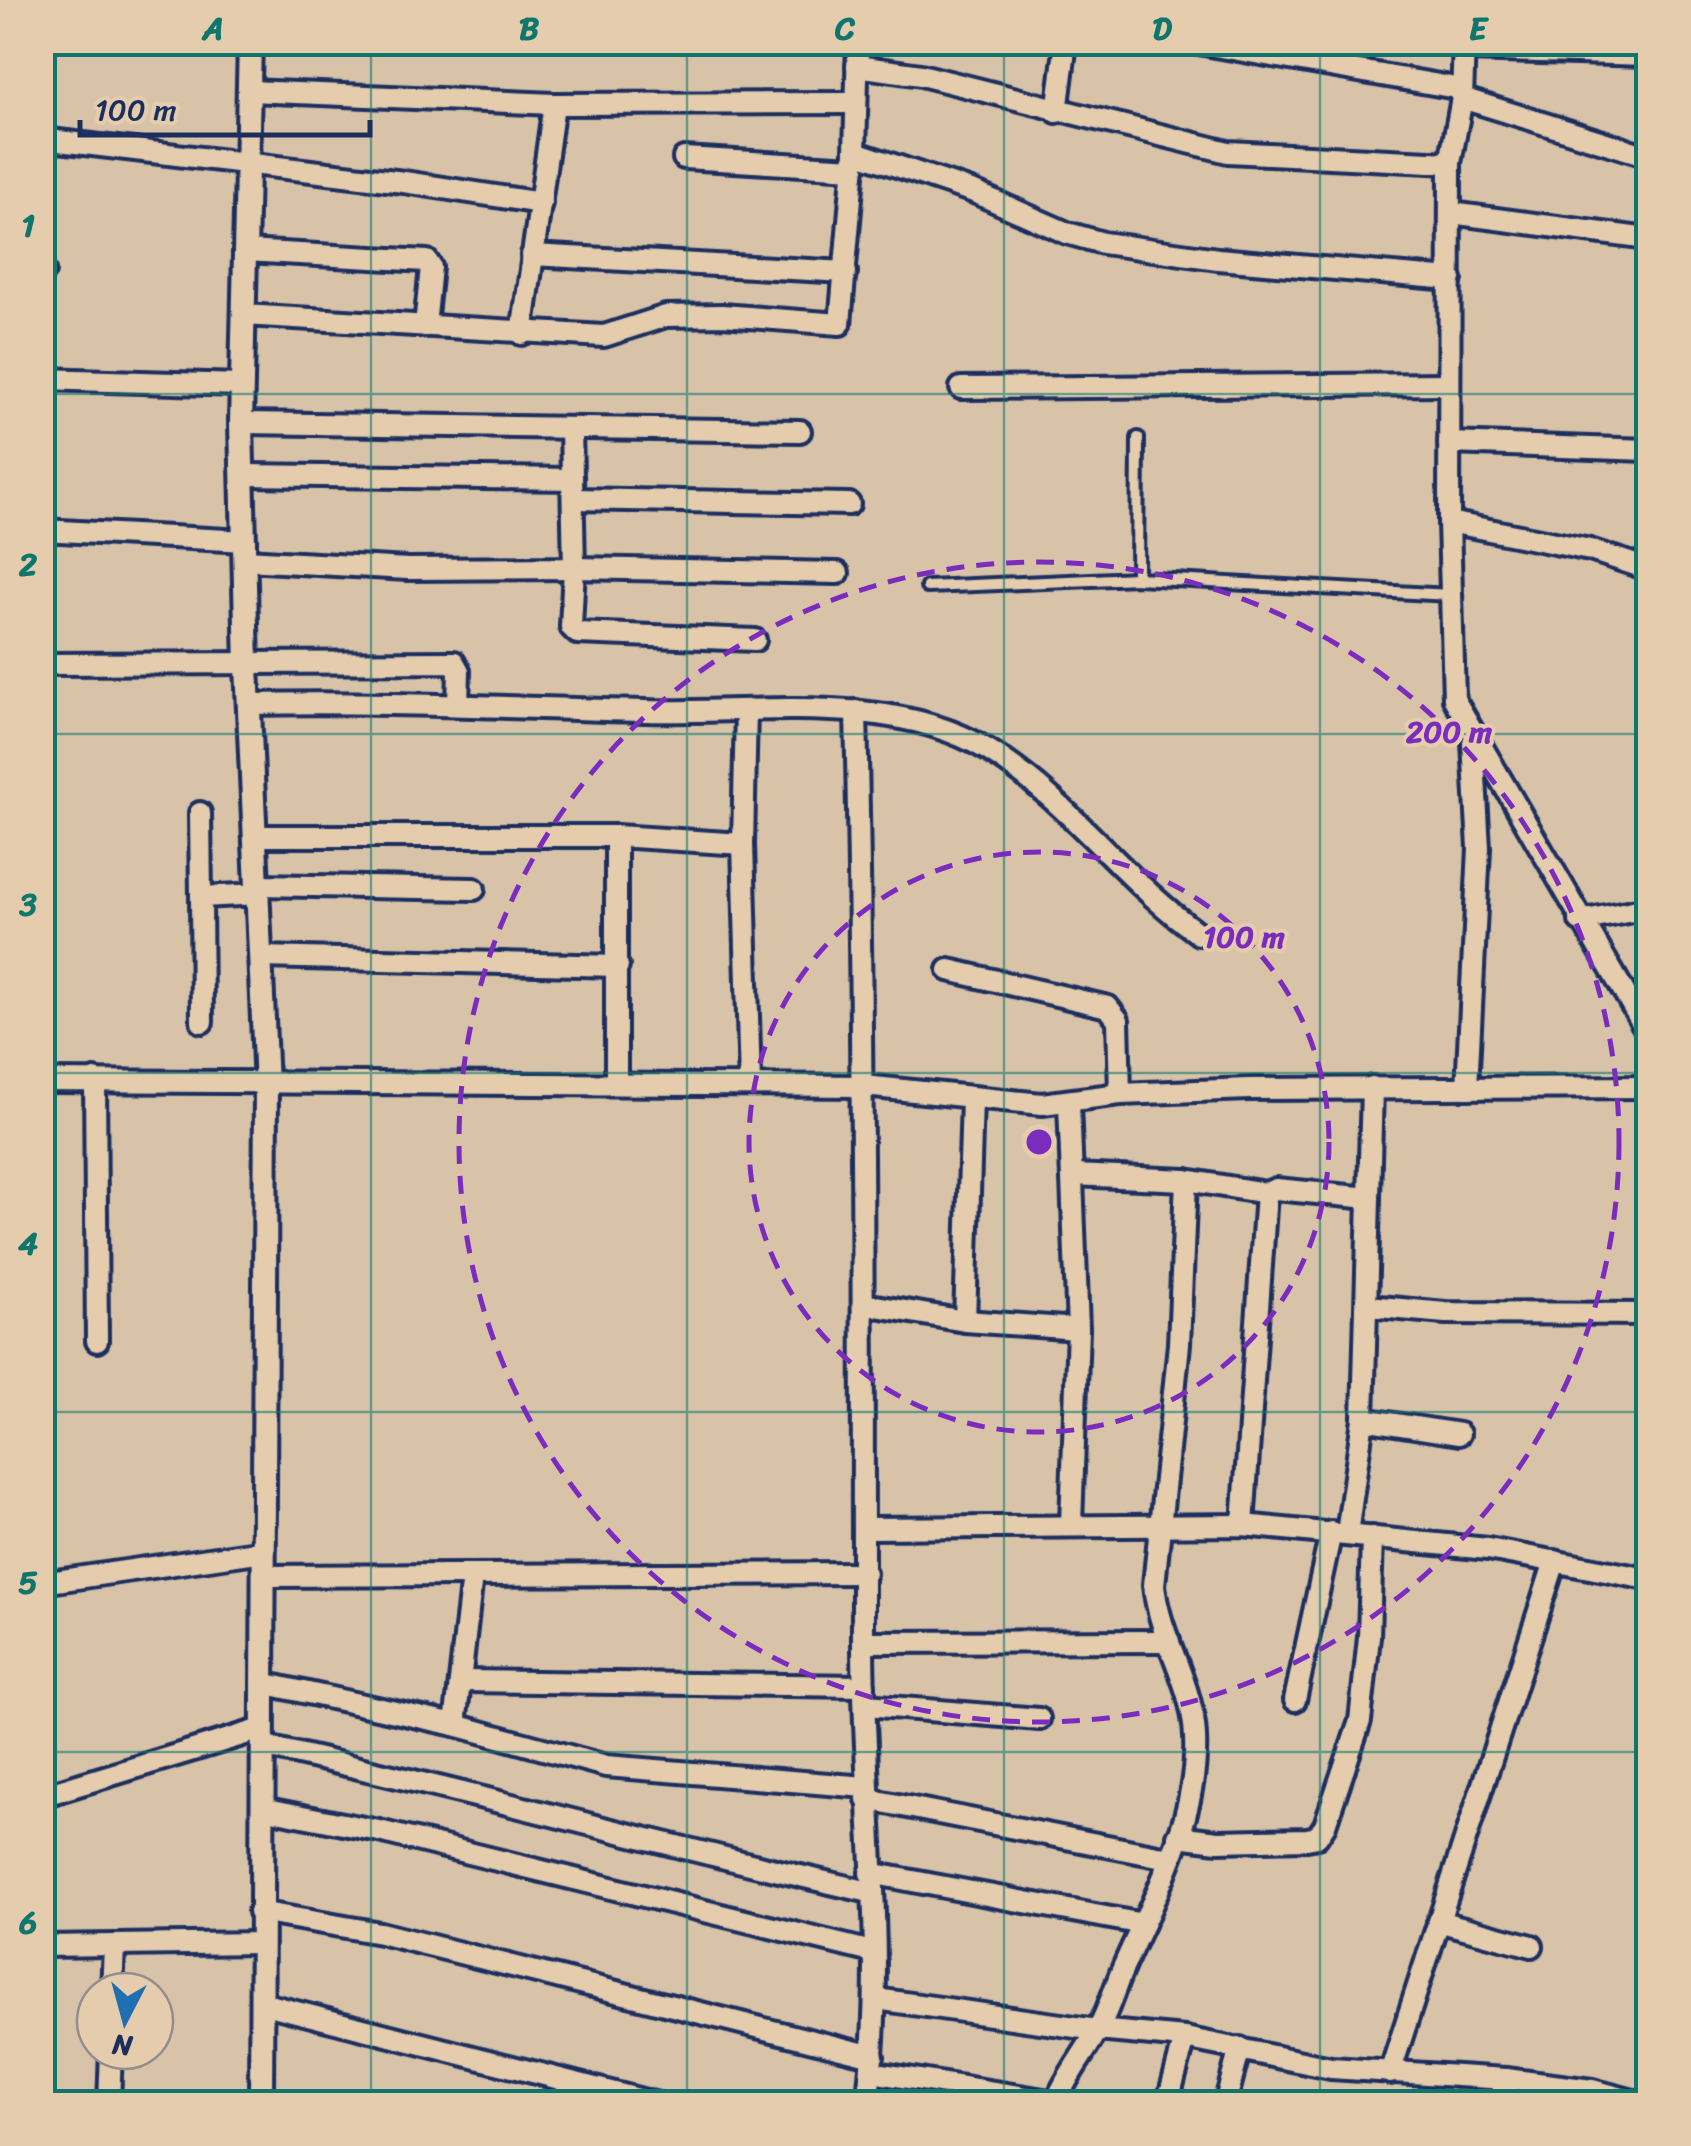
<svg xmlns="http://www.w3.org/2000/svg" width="1691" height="2146" viewBox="0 0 1691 2146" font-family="Sriracha,sans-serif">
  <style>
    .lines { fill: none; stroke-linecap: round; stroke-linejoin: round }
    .service-casing { stroke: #1b2f5e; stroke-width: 18 }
    .minor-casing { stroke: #1b2f5e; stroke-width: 28 }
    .tertiary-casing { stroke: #1b2f5e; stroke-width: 30 }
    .service { stroke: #e4ccad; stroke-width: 10 }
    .minor { stroke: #e4ccad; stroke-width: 20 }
    .tertiary { stroke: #e4ccad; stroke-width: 22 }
    .grid { fill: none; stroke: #0f766e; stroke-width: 2.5; stroke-opacity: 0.55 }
    .ring { fill: none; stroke: #7b2cbf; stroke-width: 5; stroke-dasharray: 18 12 }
    .centre { fill: #7b2cbf; stroke: #e4ccad; stroke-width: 5 }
    .ring-label { font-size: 30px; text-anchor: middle; font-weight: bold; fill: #7b2cbf; stroke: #e4ccad; stroke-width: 8; stroke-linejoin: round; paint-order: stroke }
    .neatline { fill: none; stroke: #0f766e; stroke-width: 4 }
    .grid-label { font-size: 32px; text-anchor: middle; font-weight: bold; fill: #0f766e }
  </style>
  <rect width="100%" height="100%" fill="#d8c3a8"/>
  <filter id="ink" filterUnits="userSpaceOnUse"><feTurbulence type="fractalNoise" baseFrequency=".01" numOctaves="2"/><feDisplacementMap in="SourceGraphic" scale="20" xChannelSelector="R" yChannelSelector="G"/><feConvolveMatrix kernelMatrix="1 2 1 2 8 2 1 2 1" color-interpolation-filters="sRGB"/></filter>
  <g filter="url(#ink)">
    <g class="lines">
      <g class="service-casing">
        <g id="service">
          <path d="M1137 578 1138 438"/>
          <path d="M927 587 1137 578 1450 595"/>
        </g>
      </g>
      <g class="minor-casing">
        <g id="minor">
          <path d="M1193 42 1462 89"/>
          <path d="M1464 42 1462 98 1450 163 1449 522 1454 699 1648 1033"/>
          <path d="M1465 50 1648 55"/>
          <path d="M857 66 921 75 1228 152 1450 163"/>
          <path d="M249 91 554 104 855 103"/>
          <path d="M1462 98 1648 156"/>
          <path d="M1057 112 1066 42"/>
          <path d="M42 139 404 182 541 203"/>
          <path d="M855 152 974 192 1067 233 1103 243 1218 259 1451 279"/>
          <path d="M684 158 854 168"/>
          <path d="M1451 213 1648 239"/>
          <path d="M245 251 427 261 431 267 425 326"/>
          <path d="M532 255 846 272"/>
          <path d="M42 271H44"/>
          <path d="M243 315 604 336 666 316 722 315 840 324 855 152 858 42"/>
          <path d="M522 334 554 104"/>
          <path d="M42 379 241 385"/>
          <path d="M961 388 1448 384"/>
          <path d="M241 423 800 431"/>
          <path d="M1449 443 1648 450"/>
          <path d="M244 475 572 479"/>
          <path d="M573 499 849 504"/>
          <path d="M1449 522 1590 550 1648 569"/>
          <path d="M42 530 245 541"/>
          <path d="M245 560 408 569 574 568 571 429"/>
          <path d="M755 640 577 633 571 627 574 568 838 573"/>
          <path d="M42 664 454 662 459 671 458 705"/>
          <path d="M250 704C382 701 513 708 645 711 753 714 891 691 988 750 1069 800 1123 880 1199 934"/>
          <path d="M746 710 743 844 750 1085"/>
          <path d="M856 711C863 1021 863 1332 863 1642 863 1795 887 1952 867 2104"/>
          <path d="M200 813 201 897"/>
          <path d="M257 836H616L743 844"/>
          <path d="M259 885 474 889"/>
          <path d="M1580 921 1648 908"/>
          <path d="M262 957 618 966"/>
          <path d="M949 970 1108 1007 1118 1020 1120 1094"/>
          <path d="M202 1022 201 897 259 894"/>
          <path d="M95 1080 97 1341"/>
          <path d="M42 1081 864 1086 1042 1104 1120 1094 1249 1089 1648 1087"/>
          <path d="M616 1083V836"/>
          <path d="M1467 1088 1479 848 1473 742"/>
          <path d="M1069 1104 1078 1329 1071 1524"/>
          <path d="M1073 1175 1186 1180 1266 1193 1276 1189 1369 1198"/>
          <path d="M864 1304 965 1321 1078 1329"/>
          <path d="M1368 1306 1445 1313 1648 1314"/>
          <path d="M965 1321 972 1099"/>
          <path d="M1363 1419 1459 1434"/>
          <path d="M1243 1525 1266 1193"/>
          <path d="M866 1528 1243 1525 1488 1549 1648 1579"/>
          <path d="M1347 1534 1363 1419 1372 1087"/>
          <path d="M263 1576 865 1573"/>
          <path d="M42 1583 264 1551"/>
          <path d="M863 1642 1169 1641"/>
          <path d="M462 1681 864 1686"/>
          <path d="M262 1683 455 1725 606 1766 866 1787"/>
          <path d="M1295 1700 1331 1532"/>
          <path d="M866 1705 1039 1719"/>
          <path d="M455 1725 472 1576"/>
          <path d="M262 1746C466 1790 667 1847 870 1892"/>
          <path d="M42 1796 262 1729"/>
          <path d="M867 1799 1168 1858"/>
          <path d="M262 1808 379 1831 872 1952"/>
          <path d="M1178 1836 1218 1841 1307 1839 1317 1837 1325 1825 1360 1721 1369 1637 1372 1537"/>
          <path d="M870 1873 1143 1924"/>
          <path d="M259 1912 380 1933 873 2056"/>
          <path d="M1438 1921 1532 1946"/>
          <path d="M42 1946 260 1943"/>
          <path d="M112 1991 114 1947"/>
          <path d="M876 1999 1097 2030 1185 2038 1331 2068 1506 2079 1592 2090 1645 2104"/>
          <path d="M261 2003 658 2104"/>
          <path d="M871 2072 1056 2102"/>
          <path d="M1390 2073 1555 1561"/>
          <path d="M109 2104 111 2051"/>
          <path d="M1055 2104C1066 2076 1083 2056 1097 2031 1108 2012 1114 1989 1123 1968 1154 1897 1199 1817 1195 1737 1193 1682 1159 1638 1154 1585L1179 1344 1186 1180"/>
          <path d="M1167 2104 1185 2038"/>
          <path d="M1225 2104 1240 2048"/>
          <path d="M1499 2104 1506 2079"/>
        </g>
      </g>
      <g class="tertiary-casing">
        <path id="tertiary" d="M250 42 241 423 247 666 266 1085 261 2104"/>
      </g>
      <use href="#service" class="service"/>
      <use href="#minor" class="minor"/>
      <use href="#tertiary" class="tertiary"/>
    </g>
  </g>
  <path class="grid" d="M371 42V2104M687 42V2104M1004 42V2104M1320 42V2104M42 394H1648M42 734H1648M42 1073H1648M42 1412H1648M42 1752H1648"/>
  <g class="ring">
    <circle cx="1039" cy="1142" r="290"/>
    <circle cx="1039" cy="1142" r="580"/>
  </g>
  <circle cx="1039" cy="1142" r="15" class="centre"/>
  <g class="ring-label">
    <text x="1449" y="742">200 m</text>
    <text x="1244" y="947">100 m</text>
  </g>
  <rect width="1691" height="2146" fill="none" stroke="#e4ccad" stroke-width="110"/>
  <g transform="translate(125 2021) rotate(186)"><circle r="48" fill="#e4ccad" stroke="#948d8d" stroke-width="2.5"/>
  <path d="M0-8L18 38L0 25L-18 38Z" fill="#1f6fb2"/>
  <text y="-15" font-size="28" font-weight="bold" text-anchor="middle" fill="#1b2f5e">N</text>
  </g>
  <path d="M80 120v15h290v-15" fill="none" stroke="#1b2f5e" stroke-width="5"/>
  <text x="95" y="120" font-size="30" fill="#1b2f5e" stroke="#e4ccad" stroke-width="8" paint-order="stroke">100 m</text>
  <rect x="55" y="55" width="1581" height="2036" class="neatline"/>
  <g class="grid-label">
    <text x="213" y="39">A</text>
    <text x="529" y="39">B</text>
    <text x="845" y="39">C</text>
    <text x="1162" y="39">D</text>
    <text x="1478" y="39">E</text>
    <text x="28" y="236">1</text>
    <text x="28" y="575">2</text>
    <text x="28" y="915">3</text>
    <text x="28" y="1254">4</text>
    <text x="28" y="1593">5</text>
    <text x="28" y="1933">6</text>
  </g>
</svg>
